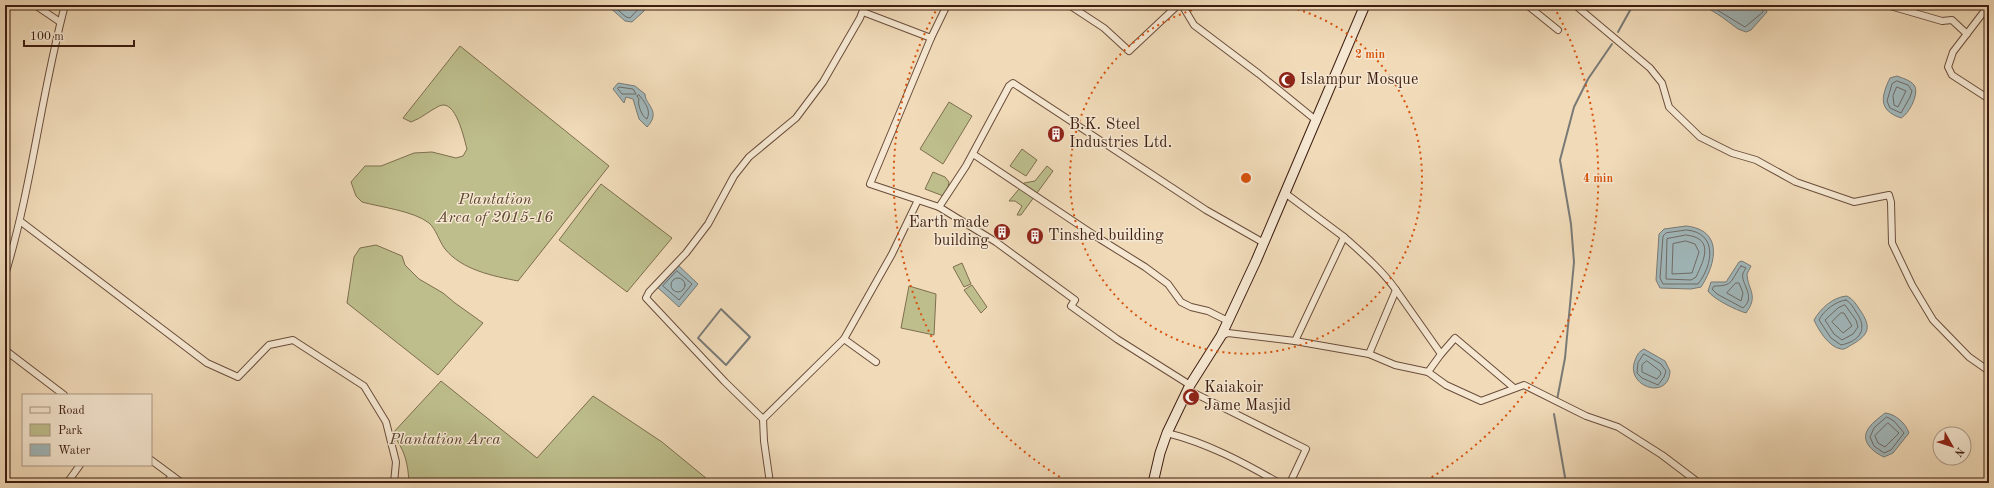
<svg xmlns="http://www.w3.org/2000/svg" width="1994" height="488" viewBox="0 0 1994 488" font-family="'Old Standard TT',serif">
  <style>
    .green { fill: #bdbe8c; stroke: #7e6e4e }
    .water { fill: #a0b7ba; stroke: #797a76 }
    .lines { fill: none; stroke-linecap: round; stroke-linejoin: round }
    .shore { stroke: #6f6a66; stroke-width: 1 }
    .stream { stroke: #797a76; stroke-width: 2 }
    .street-casing { stroke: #6a4d3b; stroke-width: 8 }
    .secondary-casing { stroke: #3e1e11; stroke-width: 11 }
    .street { stroke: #f5e7d1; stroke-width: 6 }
    .secondary { stroke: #f5e7d1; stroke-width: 9 }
    .ring { fill: none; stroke: #d7530c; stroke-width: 2; stroke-dasharray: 2 4 }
    .labels { text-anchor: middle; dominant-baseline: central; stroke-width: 3; stroke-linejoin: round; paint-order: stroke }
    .poi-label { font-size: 16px; fill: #3e1e11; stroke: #f5e7d1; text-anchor: start }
    .park-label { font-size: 16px; font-style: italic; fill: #5e4630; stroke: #f5e7d1 }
    .centre { fill: #d7530c; stroke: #f5e7d1; stroke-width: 2 }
    .ring-label { font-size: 12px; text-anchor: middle; font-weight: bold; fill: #d7530c; stroke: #f5e7d1; stroke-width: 3; stroke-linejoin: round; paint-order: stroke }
  </style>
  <rect width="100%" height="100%" fill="#f0dab8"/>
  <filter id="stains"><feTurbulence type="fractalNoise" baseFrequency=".005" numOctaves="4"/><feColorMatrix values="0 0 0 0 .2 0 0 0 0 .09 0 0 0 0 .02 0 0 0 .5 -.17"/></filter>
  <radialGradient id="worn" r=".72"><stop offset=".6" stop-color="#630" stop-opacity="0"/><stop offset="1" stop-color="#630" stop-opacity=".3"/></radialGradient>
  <g class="green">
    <path d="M460 46 609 166 518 281C493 276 462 270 445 249 439 241 436 229 429 223 414 211 380 207 362 202L356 196 351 182 365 166H381L414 153 432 152 456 158 463 156 467 149C464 139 456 98 439 106 429 111 422 118 411 122L403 118Z"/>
    <path d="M949 102 972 116 943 164 920 149Z"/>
    <path d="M1022 149 1037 160 1026 176 1010 166Z"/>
    <path d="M1047 166 1053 171 1021 215H1017L1022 206 1015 201H1009L1024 183 1035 181Z"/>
    <path d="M933 172 945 177 949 182 946 197 925 189Z"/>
    <path d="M601 184 672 238 627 292 559 240Z"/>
    <path d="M376 245 402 256 405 265 419 279 443 293 455 303 483 323 438 375 347 303 354 257 360 248Z"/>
    <path d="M962 263 971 284 964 287 953 267Z"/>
    <path d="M972 285 987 307 981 313 964 290Z"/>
    <path d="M909 286 936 294 934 335 901 328Z"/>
    <path d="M441 381 537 458 593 396 662 442 712 483H409C408 464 405 449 392 434Z"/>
  </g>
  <g class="water">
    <path d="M607 5H646L644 11 632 22 625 21Z"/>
    <path d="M1703 5H1742L1748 9 1752 5H1764L1767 12 1751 30 1746 32 1738 29 1722 17Z"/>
    <path d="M1897 76C1902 78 1910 80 1914 85 1920 93 1909 114 1901 118 1878 110 1881 97 1890 78Z"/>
    <path d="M618 83 635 86 645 94C645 105 662 111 647 127L639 119 633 99 626 97 624 103 613 89Z"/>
    <path d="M1686 226C1724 230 1716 264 1701 287L1691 289 1660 288 1656 280 1659 234 1664 229Z"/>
    <path d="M1742 261 1751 266 1747 274C1748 291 1759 295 1746 313 1736 310 1713 299 1708 291L1711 282H1726L1739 262Z"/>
    <path d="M677 264 698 284 679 307 656 286Z"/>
    <path d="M1847 296C1853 299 1856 304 1860 310 1871 326 1870 334 1853 344 1849 346 1845 350 1841 349 1829 347 1819 331 1814 320 1821 308 1833 297 1847 296Z"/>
    <path d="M1644 349 1665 361 1670 371C1669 402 1622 386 1636 358 1638 353 1639 352 1644 349Z"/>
    <path d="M1885 413C1896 414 1906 424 1909 433L1893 453 1884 457C1875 453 1861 443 1867 431 1870 424 1879 418 1885 413Z"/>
  </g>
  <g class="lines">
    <g class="shore">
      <path d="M612 5 626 17 630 18 642 5"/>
      <path d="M1709 5 1745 27 1763 12 1761 5"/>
      <path d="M1897 81 1908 85 1912 91 1910 97 1901 113 1890 108 1887 101 1892 84Z"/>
      <path d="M619 87 633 89 636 94H622L618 89Z"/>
      <path d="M1897 87 1906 91 1898 107 1894 105 1893 96Z"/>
      <path d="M639 95C643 100 652 110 647 119 642 117 637 104 639 99L637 96Z"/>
      <path d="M1687 230C1718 233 1713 265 1698 284H1663L1660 278 1663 236 1666 233Z"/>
      <path d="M1686 235C1715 238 1704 260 1696 277L1691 280 1666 279 1667 239Z"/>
      <path d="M1686 241 1695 244 1699 252 1692 273 1672 274 1673 244Z"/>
      <path d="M1741 266 1746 268C1745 270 1744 271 1743 273 1740 284 1757 296 1743 308L1717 294 1712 289 1714 286C1734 286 1730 281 1741 266Z"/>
      <path d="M677 271 692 284 679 300 663 286Z"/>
      <circle cx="678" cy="285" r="7"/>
      <path d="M1736 283H1739L1743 293 1741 301 1727 293Z"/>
      <path d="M1846 300C1851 303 1853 307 1856 312 1868 328 1861 341 1841 345L1831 338 1819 320C1823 311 1836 301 1846 300Z"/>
      <path d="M1845 305 1856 320 1858 327 1853 334 1842 340 1834 334 1825 320 1838 308Z"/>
      <path d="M1841 313H1844L1852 326 1843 333 1832 322Z"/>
      <path d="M1644 354 1661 364 1666 371 1664 377 1658 385 1642 378 1637 373 1638 363Z"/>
      <path d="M1647 361 1660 371 1661 374 1657 379 1642 372V365Z"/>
      <path d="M1887 417 1894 421 1904 433 1891 450 1884 453 1874 446 1870 437 1874 428Z"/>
      <path d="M1888 423 1899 433 1885 447 1878 443 1875 436Z"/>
    </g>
    <g class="stream">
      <path d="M1618 32 1633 5"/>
      <path d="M721 309 750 337 726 365 698 338Z"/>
      <path d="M1557 400 1565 358 1574 262 1571 224 1560 160 1574 107 1588 79 1612 44"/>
      <path d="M1554 414 1566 483"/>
    </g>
    <g class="street-casing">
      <g id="street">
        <path d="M35 5 60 22"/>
        <path d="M1069 5 1104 28 1129 51 1178 5"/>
        <path d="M1182 5 1194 25 1259 74 1317 121"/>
        <path d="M1527 5 1558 30"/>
        <path d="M1575 5 1650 68 1662 83 1669 107 1700 137 1732 153 1756 160 1796 182 1854 202 1889 195 1891 202 1892 243 1912 285 1933 320 1969 357 1989 371"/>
        <path d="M1887 5 1942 21 1952 20 1967 34"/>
        <path d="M1989 5 1953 52 1948 67 1952 75 1989 99"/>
        <path d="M863 12 931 38 947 5"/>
        <path d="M931 38 870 184 939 207"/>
        <path d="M973 154 1100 239 1145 267 1168 284 1181 302 1191 307 1208 311 1228 321"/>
        <path d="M1285 193 1344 237 1295 341"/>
        <path d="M20 221 207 363 238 377 269 345 293 340 364 386 386 422 396 462 394 483"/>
        <path d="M1344 237C1362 253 1382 270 1396 290L1369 354"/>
        <path d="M5 275C32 187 41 94 65 5"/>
        <path d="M1396 290 1441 354 1428 372"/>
        <path d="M1221 336 1228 333 1295 341 1369 354 1395 365 1428 372 1446 385 1481 401 1524 385 1586 416 1618 427 1662 455 1699 483"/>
        <path d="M5 350 64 395"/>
        <path d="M1441 354 1455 338 1514 388"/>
        <path d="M876 362 844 339 892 254 918 200"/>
        <path d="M1190 385 1117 339 1071 306 1075 300 996 242 939 207 966 166 1009 86 1013 83 1206 210 1264 243"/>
        <path d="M1188 390 1306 449 1290 483"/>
        <path d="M763 419 844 339"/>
        <path d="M1167 433C1207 443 1243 462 1279 483"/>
        <path d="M151 460 182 483"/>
        <path d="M67 483 80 465"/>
        <path d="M166 483 172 476"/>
        <path d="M770 483 764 441 763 419 725 382 646 298 649 292 686 253 708 224 734 176 749 157 796 118 823 82 860 18 865 5"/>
      </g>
    </g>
    <g class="secondary-casing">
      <path id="secondary" d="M1153 483 1160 453 1167 433 1190 385 1221 336 1256 261 1365 5"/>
    </g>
    <use href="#street" class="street"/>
    <use href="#secondary" class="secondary"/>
  </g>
  <g class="ring">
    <path d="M1280 5A176 176 0 1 1 1212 5"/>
    <path d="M1070 483A352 352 0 0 1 938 7M1554 7A352 352 0 0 1 1422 483"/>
  </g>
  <defs>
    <g id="mosque-disc" transform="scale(0.9)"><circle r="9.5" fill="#8f2418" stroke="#f5e7d1"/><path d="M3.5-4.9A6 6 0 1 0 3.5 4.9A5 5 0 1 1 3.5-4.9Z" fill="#fff"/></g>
    <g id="building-disc" transform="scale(0.9)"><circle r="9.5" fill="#8f2418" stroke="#f5e7d1"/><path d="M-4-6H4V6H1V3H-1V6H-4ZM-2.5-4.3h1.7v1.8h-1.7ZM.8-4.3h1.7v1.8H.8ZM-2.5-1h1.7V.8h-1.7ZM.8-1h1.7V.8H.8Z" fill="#fff"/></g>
  </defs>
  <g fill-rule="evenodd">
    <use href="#mosque-disc" x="1287" y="80"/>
    <use href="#building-disc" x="1056" y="134"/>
    <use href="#building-disc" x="1002" y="232"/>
    <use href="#building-disc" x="1035" y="236"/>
    <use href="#mosque-disc" x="1191" y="397"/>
  </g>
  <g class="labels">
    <g class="poi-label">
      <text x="1300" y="80">Islampur Mosque</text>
      <text x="1069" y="125">B.K. Steel<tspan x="1069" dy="18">Industries Ltd.</tspan></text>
      <text x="989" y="223" text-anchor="end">Earth made<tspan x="989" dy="18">building</tspan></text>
      <text x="1048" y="236">Tinshed building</text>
      <text x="1204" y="388">Kaiakoir<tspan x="1204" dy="18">Jame Masjid</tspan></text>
    </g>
    <g class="park-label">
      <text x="495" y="200">Plantation<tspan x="495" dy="18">Area of 2015-16</tspan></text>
      <text x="445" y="440">Plantation Area</text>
    </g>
  </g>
  <circle cx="1246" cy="178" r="6" class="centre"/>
  <g class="ring-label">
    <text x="1370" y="58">2 min</text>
    <text x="1598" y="182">4 min</text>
  </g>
  <rect width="1994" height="488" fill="none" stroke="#f0dab8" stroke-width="20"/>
  <rect x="6" y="6" width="1982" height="476" fill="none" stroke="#3e1e11" stroke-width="2"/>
  <rect x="10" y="10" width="1974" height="468" fill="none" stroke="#3e1e11"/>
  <rect x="22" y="394" width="130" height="72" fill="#f5e7d1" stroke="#ac9784"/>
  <rect x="30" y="407" width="20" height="6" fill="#f5e7d1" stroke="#ac9784"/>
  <text x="58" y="414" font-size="12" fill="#3e1e11">Road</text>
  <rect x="30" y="424" width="20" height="12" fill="#bdbe8c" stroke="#ac9784"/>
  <text x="58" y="434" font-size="12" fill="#3e1e11">Park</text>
  <rect x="30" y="444" width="20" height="12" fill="#a0b7ba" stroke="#ac9784"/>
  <text x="58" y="454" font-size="12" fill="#3e1e11">Water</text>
  <g transform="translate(1952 446) rotate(129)"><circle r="19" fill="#f5e7d1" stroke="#ac9784"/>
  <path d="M0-3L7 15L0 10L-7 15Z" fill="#8f2418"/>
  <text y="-6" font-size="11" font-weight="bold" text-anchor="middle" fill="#3e1e11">N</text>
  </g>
  <path d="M24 40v6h110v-6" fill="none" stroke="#3e1e11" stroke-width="2"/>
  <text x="30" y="40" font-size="12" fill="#3e1e11" stroke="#f5e7d1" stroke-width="3" paint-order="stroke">100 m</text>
  <rect width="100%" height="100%" filter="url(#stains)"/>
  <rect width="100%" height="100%" fill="url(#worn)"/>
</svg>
